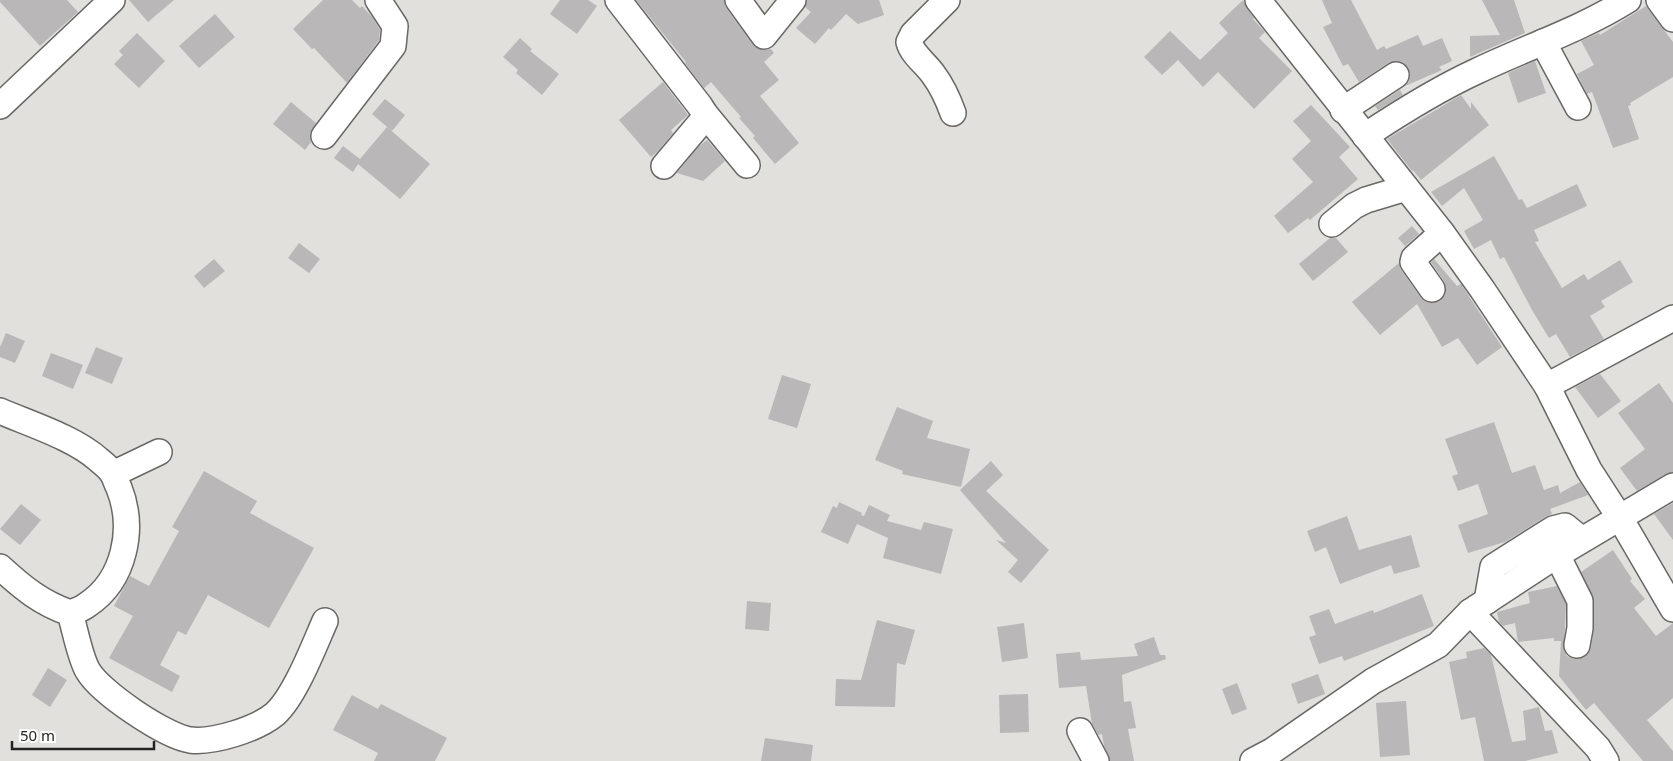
<svg xmlns="http://www.w3.org/2000/svg" width="1673" height="761" viewBox="0 0 1673 761" font-family="'Noto Sans',sans-serif">
  <style>
    .building { fill: #bab7b8 }
    .lines { fill: none; stroke-linecap: round; stroke-linejoin: round }
    .minor-casing { stroke: #696865; stroke-width: 28 }
    .minor { stroke: #fff; stroke-width: 25 }
  </style>
  <rect width="100%" height="100%" fill="#e1e0dc"/>
  <g class="building">
    <path d="M0 0H67L78 12 40 46 0 2Z"/>
    <path d="M129 0H174L148 22Z"/>
    <path d="M323 0H352L360 8 362 6 372 17 380 30 379 40 347 83 314 48 312 49 293 29Z"/>
    <path d="M560 0H588L597 6 577 34 550 14Z"/>
    <path d="M636 0H724L726 8 753 45 757 48 763 50 771 49 774 53 764 62 779 80 760 96 799 143 775 164 753 138 755 136 739 118 741 117 711 82 704 88 685 63 686 62Z"/>
    <path d="M807 0H879L884 15 858 24 846 14 831 30 829 28 815 44 796 28 811 12 805 7Z"/>
    <path d="M1243 0 1247 9 1254 18 1253 19 1265 32 1259 38 1292 71 1254 109 1218 72 1203 87 1178 60 1162 75 1144 57 1170 31 1200 60 1228 33 1219 23Z"/>
    <path d="M1322 0H1351L1377 50 1384 46 1386 49 1418 35 1423 46 1442 38 1452 61 1439 67 1442 70 1405 86 1409 82 1410 75 1408 68 1403 62 1396 61 1388 63 1359 82 1348 64 1343 66 1323 27 1332 23Z"/>
    <path d="M1482 0H1514L1525 33 1470 57V36L1500 35Z"/>
    <path d="M1646 6 1673 42V77L1630 103 1631 105 1628 106 1639 139 1613 148 1592 92 1587 94 1577 74 1594 65 1581 41 1599 33 1600 35Z"/>
    <path d="M215 14 235 37 199 68 179 46Z"/>
    <path d="M137 33 165 61 139 88 114 64 123 55 119 51Z"/>
    <path d="M520 38 532 49 530 51 559 74 542 95 516 73 518 70 503 57Z"/>
    <path d="M1535 61 1546 93 1518 103 1508 73Z"/>
    <path d="M663 82 688 115 671 130 673 133 658 151 651 157 619 120Z"/>
    <path d="M1400 90 1403 95 1378 110 1375 106Z"/>
    <path d="M1461 95 1471 109V102L1489 125 1421 180 1413 170 1412 171 1387 139Z"/>
    <path d="M385 99 405 115 392 131 372 114Z"/>
    <path d="M291 102 316 123 310 134 311 142 305 150 273 124Z"/>
    <path d="M1311 105 1350 147 1339 157 1358 179 1310 220 1308 218 1288 233 1274 216 1313 182 1292 159 1311 141 1293 121Z"/>
    <path d="M387 127 430 164 400 199 358 164 353 172 334 158 343 146 360 159Z"/>
    <path d="M707 140 725 161 703 181 677 173 698 147Z"/>
    <path d="M1494 156 1519 200 1522 199 1527 208 1577 184 1587 206 1534 230 1539 241 1535 242 1562 288 1584 274 1588 280 1620 260 1633 282 1601 301 1605 307 1590 316 1604 339 1570 357 1556 334 1549 338 1532 310 1504 257 1500 259 1491 240 1474 249 1464 231 1483 220 1464 188 1442 206 1431 192Z"/>
    <path d="M1412 226 1419 234 1405 246 1398 238Z"/>
    <path d="M1330 238H1336L1348 252 1313 281 1299 264Z"/>
    <path d="M299 243 320 259 309 273 288 258Z"/>
    <path d="M214 259 225 271 204 288 194 276Z"/>
    <path d="M1434 259 1457 286 1461 284 1502 347 1477 365 1458 338 1442 347 1417 304 1380 335 1352 302 1399 263 1401 270 1421 298 1426 302 1433 303 1440 301 1445 295 1446 287 1444 281 1431 262Z"/>
    <path d="M6 333 25 341 15 363 0 357V347Z"/>
    <path d="M96 347 123 358 112 384 85 373Z"/>
    <path d="M51 353 83 365 73 389 42 376Z"/>
    <path d="M1600 374 1621 401 1598 418 1575 387Z"/>
    <path d="M782 375 811 384 797 428 768 419Z"/>
    <path d="M1659 383 1673 403V472L1666 474 1637 491 1620 468 1645 449 1618 413Z"/>
    <path d="M897 407 933 421 927 438 970 449 961 487 902 474 903 471 875 460Z"/>
    <path d="M1494 422 1512 473 1535 465 1544 490 1558 485 1560 493 1580 482 1588 495 1550 509 1552 514 1545 517 1505 542 1468 553 1458 525 1488 514 1478 484 1458 491 1452 476 1458 474 1445 439Z"/>
    <path d="M991 461 1003 475 986 491 1049 550 1021 583 1008 572 1018 560 996 540 1006 543 960 490Z"/>
    <path d="M204 471 257 501 250 513 314 548 269 628 208 595 186 635 178 631 160 665 180 676 172 692 109 658 133 616 114 606 130 576 149 586 179 531 172 527Z"/>
    <path d="M839 502 862 513 861 515 864 516 869 505 890 515 887 521 921 530 924 522 953 529 941 574 883 558 888 538 857 524 848 544 821 532 833 506 837 508Z"/>
    <path d="M1673 503V540L1654 514Z"/>
    <path d="M21 504 41 520 20 545 0 529Z"/>
    <path d="M1347 516 1359 550 1411 535 1420 567 1394 574 1391 565 1340 584 1326 547 1315 552 1307 531Z"/>
    <path d="M1613 550 1632 579 1630 581 1645 599 1634 608 1656 636 1673 623V698L1647 720 1673 751V761H1643L1594 703 1586 710 1559 676 1561 641H1554V638L1518 642 1515 623 1503 626 1499 622 1497 612 1530 603 1528 592 1557 586 1566 604 1564 650 1567 656 1574 659 1582 658 1588 654 1591 648 1594 628V601L1581 572Z"/>
    <path d="M1422 594 1434 626 1344 661 1342 656 1319 664 1309 637 1316 635 1309 616 1329 609 1335 624 1373 610 1374 613Z"/>
    <path d="M747 601 771 603 769 631 745 629Z"/>
    <path d="M877 620 915 630 905 665 897 663 895 707 835 706 836 679 861 680Z"/>
    <path d="M1024 623 1028 658 1002 662 997 627Z"/>
    <path d="M1154 637 1160 655H1165L1166 659 1122 675 1124 702 1131 701 1136 728 1128 729 1134 761H1110L1104 746 1102 734 1098 735 1092 724 1086 686 1059 688 1056 654 1080 652 1081 660 1138 656 1134 644Z"/>
    <path d="M1484 648 1491 655 1512 742 1526 740 1523 711 1539 707 1545 731 1552 730 1558 753 1525 761H1484L1475 717 1461 720 1449 662 1467 658 1466 652Z"/>
    <path d="M48 668 67 680 50 707 32 695Z"/>
    <path d="M1318 674 1325 694 1298 704 1291 684Z"/>
    <path d="M1237 683 1247 709 1232 715 1222 689Z"/>
    <path d="M1028 694 1029 732 1000 733 999 695Z"/>
    <path d="M352 695 378 709 381 704 447 738 435 761H374L378 753 333 730Z"/>
    <path d="M1406 701 1410 755 1380 757 1376 703Z"/>
    <path d="M765 738 813 745 811 761H761Z"/>
  </g>
  <g class="lines">
    <g class="minor-casing">
      <g id="minor">
        <path d="M618 0 700 106 705 114 702 121 664 166"/>
        <path d="M738 0 764 36 793 0"/>
        <path d="M947 0 913 34 909 42C912 54 925 63 933 74 942 86 948 99 953 113"/>
        <path d="M1258 0 1442 233 1482 289 1547 386 1589 470 1620 518 1673 609"/>
        <path d="M1659 0 1673 19"/>
        <path d="M1543 42 1578 107"/>
        <path d="M0 106 112 0"/>
        <path d="M1343 110 1396 75"/>
        <path d="M705 114 747 165"/>
        <path d="M324 136 393 46 395 26 378 0"/>
        <path d="M1365 136C1401 112 1438 89 1477 71 1527 47 1580 30 1628 0"/>
        <path d="M1332 224 1354 206 1366 200 1406 188"/>
        <path d="M1432 289 1413 262 1414 258 1442 233"/>
        <path d="M1547 386 1673 318"/>
        <path d="M0 411C30 424 75 438 99 460 104 464 110 469 113 474 115 478 117 484 119 488 135 528 125 580 87 605 82 609 76 611 70 613"/>
        <path d="M113 474 159 452"/>
        <path d="M1557 555 1580 601V628L1577 645"/>
        <path d="M0 567C23 588 41 603 70 613 75 629 80 658 88 671 101 693 165 736 190 740 213 743 257 729 275 714 295 696 314 646 325 621"/>
        <path d="M1487 601 1493 567 1553 529 1565 526 1581 539"/>
        <path d="M1470 612 1598 748 1606 761"/>
        <path d="M1080 731 1096 761"/>
        <path d="M1253 761 1272 751 1373 681 1438 645 1470 612 1557 555 1673 486"/>
      </g>
    </g>
    <use href="#minor" class="minor"/>
  </g>
  <path d="M12 741v8h142v-8" fill="none" stroke="#242322" stroke-width="2.5"/>
  <text x="20" y="741" font-size="15" fill="#242322" stroke="#ffffff" stroke-width="4" paint-order="stroke">50 m</text>
</svg>
